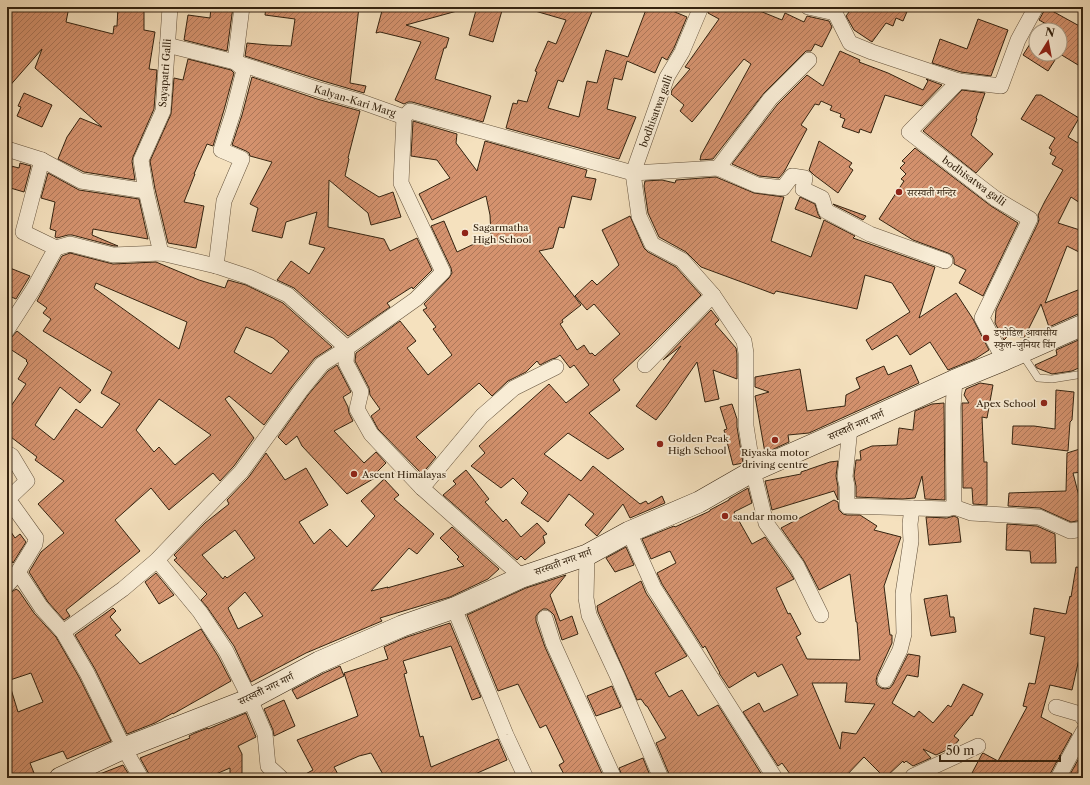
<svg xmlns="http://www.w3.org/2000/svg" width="1090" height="785" viewBox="0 0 1090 785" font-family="'Libre Caslon Text','Noto Serif Devanagari',serif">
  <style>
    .building { fill: url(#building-hatch); stroke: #342310; fill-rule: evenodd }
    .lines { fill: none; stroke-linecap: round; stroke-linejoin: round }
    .lane-casing { stroke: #64523c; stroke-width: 8 }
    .street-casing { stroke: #64523c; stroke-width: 16 }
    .secondary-casing { stroke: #342310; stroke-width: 22 }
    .lane { stroke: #f8ecd5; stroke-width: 7 }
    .street { stroke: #f8ecd5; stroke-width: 15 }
    .secondary { stroke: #f8ecd5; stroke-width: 21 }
    .poi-dot { fill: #8f2418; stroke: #f8ecd5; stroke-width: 1.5 }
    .labels { text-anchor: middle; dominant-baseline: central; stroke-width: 3.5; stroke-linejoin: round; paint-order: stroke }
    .street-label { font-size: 10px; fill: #342310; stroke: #f8ecd5 }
    .poi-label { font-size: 10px; fill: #342310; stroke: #f8ecd5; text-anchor: start }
  </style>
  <defs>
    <pattern id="building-hatch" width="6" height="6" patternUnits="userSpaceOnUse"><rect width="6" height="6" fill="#d4926e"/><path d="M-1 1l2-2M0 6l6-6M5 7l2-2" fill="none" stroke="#ad7759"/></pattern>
  </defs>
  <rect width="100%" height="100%" fill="#f5e1be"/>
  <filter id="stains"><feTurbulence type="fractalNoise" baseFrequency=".005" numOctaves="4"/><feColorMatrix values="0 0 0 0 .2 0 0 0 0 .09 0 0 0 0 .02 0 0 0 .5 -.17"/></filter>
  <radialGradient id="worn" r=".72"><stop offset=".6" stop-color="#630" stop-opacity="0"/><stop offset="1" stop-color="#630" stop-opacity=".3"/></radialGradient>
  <g class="building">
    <path d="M7 7H69L66 22 113 34 114 26H117L118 7H144V30L155 32 149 69 157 70 154 109 133 157 132 161 135 180 84 172 58 159 67 137 80 118 102 127 35 68 42 49 7 89Z"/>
    <path d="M211 7H233L227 51 184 40 188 15 210 18Z"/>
    <path d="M266 7H359L350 83 366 86 364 93 323 81 245 56 247 43 268 45 291 46 295 19 265 15Z"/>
    <path d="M383 7H456L457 11 406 25 449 38 446 48H444L435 79 491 96 483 122 412 102H408L404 104 395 100 421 42 380 32 376 33Z"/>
    <path d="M477 7H503L493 42 469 35Z"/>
    <path d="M536 7H594L563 82 558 80 548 108 579 117 587 81 597 83 606 50 628 57 647 7H663L687 17 674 48 667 60 662 57 655 73 627 61 622 80 614 78 607 109 636 117 619 159 506 128 513 103 517 104 518 100 527 102 537 72 535 71 548 41 556 44 566 20 535 11Z"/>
    <path d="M710 7H750L782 20 785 13 804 22 807 16 829 21 832 27 822 47 815 44 811 51H806L764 93 713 159 700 160 701 155 751 64 744 59 692 122 680 111 684 105 671 94 672 90 690 69 685 67 719 19 708 13Z"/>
    <path d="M853 7H909L903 21 896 18 893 26 886 23 872 42 854 30 846 16Z"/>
    <path d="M1045 7 1083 28V68L1060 54V30H1057L1039 20 1044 11Z"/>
    <path d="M978 19 1008 30 991 76 961 72 932 63 940 39 967 49Z"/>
    <path d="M1030 44 1036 48V54H1045L1055 60 1048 71 1023 55Z"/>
    <path d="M840 51 860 60 859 62 888 73 923 90 928 81 926 79 942 85 922 106 885 95 871 133 860 129 859 133 842 127 845 119 840 117 841 114 830 110 832 106 821 101 819 105 815 104 801 125 807 129 784 172 779 178 759 176 732 164 777 105 807 75 823 86Z"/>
    <path d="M188 59 231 70 234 73 224 110 213 146 207 144 194 174H195L184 202 204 206 196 248 168 243 155 189 150 161 171 114 174 78 183 80Z"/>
    <path d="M252 77 317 99 360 111 348 158 349 159 345 176 379 197 393 192 401 217 371 225 368 213 329 180 328 227 384 239 390 251 417 238 432 270 413 289 412 287 387 303 390 307 348 336 294 288 277 280 291 261 309 274 325 248 309 244 317 212 286 222 282 238 252 231 258 208 250 204 272 162 250 156 249 153 246 151 232 145 242 115Z"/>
    <path d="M962 90 985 93 976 118 977 119 971 135 993 154 976 173 923 131Z"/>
    <path d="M24 93 52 105 42 127 17 116 21 107 18 106Z"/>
    <path d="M1036 95H1041L1079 118 1068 137 1083 146V205L1071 197 1058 223 1083 231V254L1067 246 1045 303 1083 288V313L1078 314 1049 327 1041 304 1024 338 1008 334 1006 338 1004 340 995 323 996 310 1038 223 1039 219 1038 215 1045 201 1063 170 1052 164 1056 157 1050 154 1052 150 1049 148 1055 138 1021 119Z"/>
    <path d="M413 121 457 134 456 143 477 171 485 141 587 170 585 177 596 179 591 200 572 196 564 228 559 227 553 248 539 251 581 305 562 320 563 322 560 324 577 350 584 345 590 354 592 353 595 356 620 334 594 304 587 310 575 296 592 280 597 285 619 265 602 230 630 216 644 248 648 252 676 267 701 295 650 346 613 380 620 390 589 413 624 449 608 459 568 433 544 454 581 481 593 466 640 504 646 501 648 504 662 496 665 503 630 518 623 504 597 536 585 525 594 514 569 494 548 522 521 503 528 493 513 478 501 488 471 466 485 453 479 446 549 384 566 403 589 385 574 365 570 368 560 355 556 358 552 359 540 365 537 361 526 372 508 381 492 396 479 383 416 437 436 457 422 474 378 429 371 416 380 409 370 395 369 388 355 361 356 353 400 321 416 341 407 348 428 375 452 355 433 329 436 327 423 310 427 308 424 304 449 278 452 273 451 268 431 226 444 221 457 252 491 236 490 215 486 196 432 220 419 194 450 178 437 160 411 156Z"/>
    <path d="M819 141 852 163 849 167 853 170 838 193 814 175 809 170Z"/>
    <path d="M915 148 991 206 1018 223 983 296 959 283 966 270 954 264V259L952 255 948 253 913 240 879 219 904 181 901 179 906 174 900 168 905 163 902 161Z"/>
    <path d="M20 163 31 166 24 192 7 187V165L19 168Z"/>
    <path d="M48 173 79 190 139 199 148 239 93 229 92 235 118 246H114L72 235H68L57 238 55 237 56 231 50 229 55 202 41 198Z"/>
    <path d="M716 177 754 193 784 197 771 241 811 257 824 220 855 236 853 238 935 267 919 318 956 293 973 319 989 350 975 359 948 370 930 342 910 355 897 335 872 350 866 340 910 312 892 283 865 275 857 309 776 291 774 294 701 267 686 252 659 237 648 213 644 186 645 181 662 180 675 183 676 180Z"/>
    <path d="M800 197 815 204 818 214 821 219 795 209Z"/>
    <path d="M833 204 866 216 863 220 834 205Z"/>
    <path d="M70 253 113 264 156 262 199 280 225 288 228 280 246 285 283 303 332 347 315 358 294 384 264 425 229 396 225 399 254 438 234 466 220 481 213 473 169 510 151 488 115 520 140 551 66 610 70 616 64 620 48 602 29 572 41 552 64 533 38 504 64 481 35 460 37 457 7 434V412L26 384 18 379 28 363 26 361 27 360 7 347V339L11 338 17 331 91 390 80 403 60 387 35 425 54 440 76 409 102 428 120 404 101 393 112 372 43 331 51 319 43 313 47 308 37 301 62 256ZM96 283 187 322 179 349 94 288ZM246 327 273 338 289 351 271 374 234 352ZM159 399 211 435 175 465 159 447 154 452 136 430Z"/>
    <path d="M10 268 30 276 16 299 7 295V276Z"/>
    <path d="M711 310 719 320 715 324 736 348 737 354V379L713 370 719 399 705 402 697 362 666 407 656 420 636 406 681 346 663 360Z"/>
    <path d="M1083 338V366L1072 371 1052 374 1037 368 1035 365 1057 355 1056 350Z"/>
    <path d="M337 365 351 392 343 397 348 407 349 413 353 421 334 431 364 463 376 452 386 463 377 472 380 475 347 494 302 446 297 436 286 445 278 437 308 395 328 371Z"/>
    <path d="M911 365 919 383 809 433 788 435 789 442 765 453 755 396 769 392 755 387V377L800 369 807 411 845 406 846 395 860 388 856 378 884 366 888 375Z"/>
    <path d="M980 383 993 385 987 418 982 417 984 462H987V505L973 504 972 488H963L962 403H969L964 395 966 389Z"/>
    <path d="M1056 390 1074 392 1072 420 1070 422 1068 451 1012 444 1013 426H1034L1055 429Z"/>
    <path d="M944 403 945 500 925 499 922 476 915 498 902 499 856 497V486L854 476 856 460H861L860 451 872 446 897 445 899 428 913 430 915 411 932 404Z"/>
    <path d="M732 404 737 419V427L743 463 733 465 724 430 727 429 720 407Z"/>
    <path d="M1083 448V472L1073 473 1081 504 1083 503V520L1071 522 1040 508 1008 506 1009 493 1066 491 1067 453Z"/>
    <path d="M266 453 285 480 306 468 328 505 299 522 314 544 330 529 347 547 375 516 361 501 384 479 399 495 394 499 434 534 417 554 409 548 371 591 388 587 387 588 464 566 457 559 459 557 440 538 452 527 499 569 488 579 450 597 380 618 382 621 306 653 251 682 234 646 207 607 201 600 207 594 174 560 177 558 174 555 205 523 229 504 227 500 248 478ZM235 530 255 558 227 578 225 576 223 579 202 555ZM245 592 263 616 238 629 228 608Z"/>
    <path d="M838 461 836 476 838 487V500L834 491 772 510 765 481 801 474V472L830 462Z"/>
    <path d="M466 470 489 499 485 502 503 522 506 519 521 537 537 523 547 534 543 536 545 543 525 560 521 556 517 560 443 495 456 484 453 481Z"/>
    <path d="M748 488 752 503 734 512 752 544 765 537 789 571 794 579 776 588 788 614 790 613 801 634 796 637 807 659 860 660 857 622H856L850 574 819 590 804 561 781 528 834 500 838 502 839 510 843 514 847 515H860L877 526 874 530 901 537 884 586 890 635H892V643L877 676 876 681 877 685 881 688 885 689 890 688 893 684 908 654 920 656 918 677 907 675 892 703 914 717 919 711 933 723 948 705 951 707 963 684 983 694 972 716 971 715 954 736 959 740 953 747 936 755 923 749 931 758 913 766 906 761 904 763 903 761 885 778 864 757 844 778H793L782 763 778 766 743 712 759 703 764 712 798 695 782 664 758 677 755 672 729 688 719 673H720L705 646 703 648 662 584 657 573 676 563 670 551 651 559 642 539 674 526 675 527 710 511V510L729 500V499ZM812 683H847L845 702 875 704 856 734 842 732 840 749Z"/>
    <path d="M954 516 958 518 961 542 929 545 926 517 947 518Z"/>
    <path d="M1007 524 1037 526 1055 534 1056 563H1031L1030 551 1006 550Z"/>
    <path d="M7 526 15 538 20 534 26 542 13 563 7 554Z"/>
    <path d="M626 547 634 565 615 572 606 558Z"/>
    <path d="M1076 567 1083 568V651L1081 650 1072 690 1050 685 1041 717 1072 734 1050 774 1049 778H981L972 773 982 754 983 753 998 761 1027 707 1023 706 1029 683 1035 684 1045 637 1030 634 1034 608 1066 614 1070 596 1071 597Z"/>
    <path d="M156 573 174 595 159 604 145 582Z"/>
    <path d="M566 575 550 595 560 621 572 616 578 634 562 640 554 615 551 612 547 609H543L539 612 536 616V621L545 647 604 778H566L559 765 564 762 546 725 540 728 518 684 498 691 467 615 526 588Z"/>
    <path d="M641 581 646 593 687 656 655 673 669 697 682 690 698 716 718 705 764 778H670L669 774 656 743 666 738 647 706H646L641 699 637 700 598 612 597 606Z"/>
    <path d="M16 589 19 591 34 613 56 637 79 677 111 741 67 759 63 751 30 763 36 778H7V689H11L18 712 43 702 31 673 7 681V595Z"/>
    <path d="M947 595 950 617H954L956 632 931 636 924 599Z"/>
    <path d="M113 608 116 611 110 617 121 630 115 635 140 664 201 629 218 656 231 681 173 714V713L155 723 127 734 95 669 75 635Z"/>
    <path d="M450 623 481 697 472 700 451 646 403 661 407 673 404 674 420 737 423 736 431 767 498 739 507 760 466 778H385L371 753 359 756 334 767 340 778H298L313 770 297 740 358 716 344 673 388 659 384 647 404 638Z"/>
    <path d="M340 666 344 676 297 699 292 690 324 673Z"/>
    <path d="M612 686 621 707 596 716 587 696Z"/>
    <path d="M284 700 295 726 274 736 273 730 264 709Z"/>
    <path d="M246 713 256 737 238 746 242 754V778H230V768L209 777 198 776 199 778H150L149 774 140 758 190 738 189 736 195 733 208 728V729Z"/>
    <path d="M1083 751V778H1068Z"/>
    <path d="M643 758 651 778H623L619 768Z"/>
    <path d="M123 765 131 778H92V777Z"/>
  </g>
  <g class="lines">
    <g class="lane-casing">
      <path id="lane" d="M1022 354 1038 378 1052 379 1083 374"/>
    </g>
    <g class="street-casing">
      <g id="street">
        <path d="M701 7 682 52 667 77 633 173 639 216 652 244 682 260 713 295 744 341 746 353V426L753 471 766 523 797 566 821 615"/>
        <path d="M808 7 835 13 850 43 872 52 959 81 1001 86 1018 40 1036 7"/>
        <path d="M167 45 235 62 320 90 362 102 404 117 410 111 633 173 718 168 757 185 783 188 792 176 805 178 803 189 822 198 826 211 870 234 945 261"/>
        <path d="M959 81 909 132 996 199 1030 219 982 318 1004 360"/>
        <path d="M404 117 401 183 443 272 416 299 347 348 346 363 361 392 357 409 371 434 422 488 522 577"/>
        <path d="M7 149 42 160 81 181 146 191"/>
        <path d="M718 168 770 99 809 60"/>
        <path d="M56 248 70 244 113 255 161 253 216 266 249 277 288 295 347 348 322 364 301 390 241 472 157 560 200 612 226 651 250 699 265 734 268 766 281 778"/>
        <path d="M161 253 146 191 141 160 163 111 170 7"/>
        <path d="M216 266 224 201 242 159 221 150 233 113 244 70 235 62 242 7"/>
        <path d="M7 330 34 288 56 248 23 232 42 160"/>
        <path d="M645 365 713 295"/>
        <path d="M850 428 845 477 847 486V506L947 509 954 507 971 513 1039 517 1070 531 1083 529"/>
        <path d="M7 453 12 456 27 481 8 499 36 538 35 544 18 572 41 607 63 632 87 673 124 748 141 778"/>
        <path d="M422 488 482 416 514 388 556 367"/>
        <path d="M954 507 953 407 955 380"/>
        <path d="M629 532 654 588 775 778"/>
        <path d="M587 555 586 598 589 615 617 675 661 778"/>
        <path d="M7 585 11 581 18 572"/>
        <path d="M454 608 506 735 526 778"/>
        <path d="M545 618 553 643 614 778"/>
        <path d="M63 632 123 589 157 560"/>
        <path d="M885 680 900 650 904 634 903 594 911 541 910 524 912 508"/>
        <path d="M1056 707 1080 714 1083 718"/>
        <path d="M912 778 913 776 978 746"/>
        <path d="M1058 778 1083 732"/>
      </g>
    </g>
    <g class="secondary-casing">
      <path id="secondary" d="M60 778 124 748 250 699 319 662 402 626 454 608 522 577 587 555 629 532 699 502 753 471 850 428 955 380 1004 360 1083 325"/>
    </g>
    <use href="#lane" class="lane"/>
    <use href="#street" class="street"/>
    <use href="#secondary" class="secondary"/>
  </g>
  <g class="poi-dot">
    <circle cx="899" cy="192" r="4"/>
    <circle cx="465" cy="233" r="4"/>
    <circle cx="986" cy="338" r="4"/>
    <circle cx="1044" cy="403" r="4"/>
    <circle cx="775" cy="440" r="4"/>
    <circle cx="660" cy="444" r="4"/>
    <circle cx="354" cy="474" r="4"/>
    <circle cx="725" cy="516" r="4"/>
  </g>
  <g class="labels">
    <g class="street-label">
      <text transform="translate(165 73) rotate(-86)">Sayapatri Galli</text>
      <text transform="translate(355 101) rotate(17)">Kalyan-Kari Marg</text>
      <text transform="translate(656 111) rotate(-70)">bodhisatwa galli</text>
      <text transform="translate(974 181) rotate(36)">bodhisatwa galli</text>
      <text transform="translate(856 425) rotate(-24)">सरस्वती नगर मार्ग</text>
      <text transform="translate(563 562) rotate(-20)">सरस्वती नगर मार्ग</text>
      <text transform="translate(266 689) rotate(-26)">सरस्वती नगर मार्ग</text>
    </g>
    <g class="poi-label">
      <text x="907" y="192">सरस्वती मन्दिर</text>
      <text x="473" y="227">Sagarmatha<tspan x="473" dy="12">High School</tspan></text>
      <text x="994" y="332">डफोडिल आवासीय<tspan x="994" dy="12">स्कुल-जुनियर विंग</tspan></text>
      <text x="1036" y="403" text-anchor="end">Apex School</text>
      <text x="668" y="438">Golden Peak<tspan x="668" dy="12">High School</tspan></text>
      <text x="775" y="452" text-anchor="middle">Riyaska motor<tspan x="775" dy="12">driving centre</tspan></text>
      <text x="362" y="474">Ascent Himalayas</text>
      <text x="733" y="516">sandar momo</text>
    </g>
  </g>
  <rect width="1090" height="785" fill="none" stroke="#f5e1be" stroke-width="24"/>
  <rect x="8" y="8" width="1074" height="769" fill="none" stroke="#342310" stroke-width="2"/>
  <rect x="12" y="12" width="1066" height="761" fill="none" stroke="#342310"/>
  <g transform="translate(1048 42) rotate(11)"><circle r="19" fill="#f8ecd5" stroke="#aa9c86"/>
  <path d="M0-3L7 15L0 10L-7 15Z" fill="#8f2418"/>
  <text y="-6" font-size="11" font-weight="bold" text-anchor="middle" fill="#342310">N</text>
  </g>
  <path d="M940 755v6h120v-6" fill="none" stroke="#342310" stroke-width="2"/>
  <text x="946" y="755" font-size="12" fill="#342310" stroke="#f8ecd5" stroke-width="3" paint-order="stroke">50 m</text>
  <rect width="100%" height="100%" filter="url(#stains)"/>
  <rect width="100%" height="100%" fill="url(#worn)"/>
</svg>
